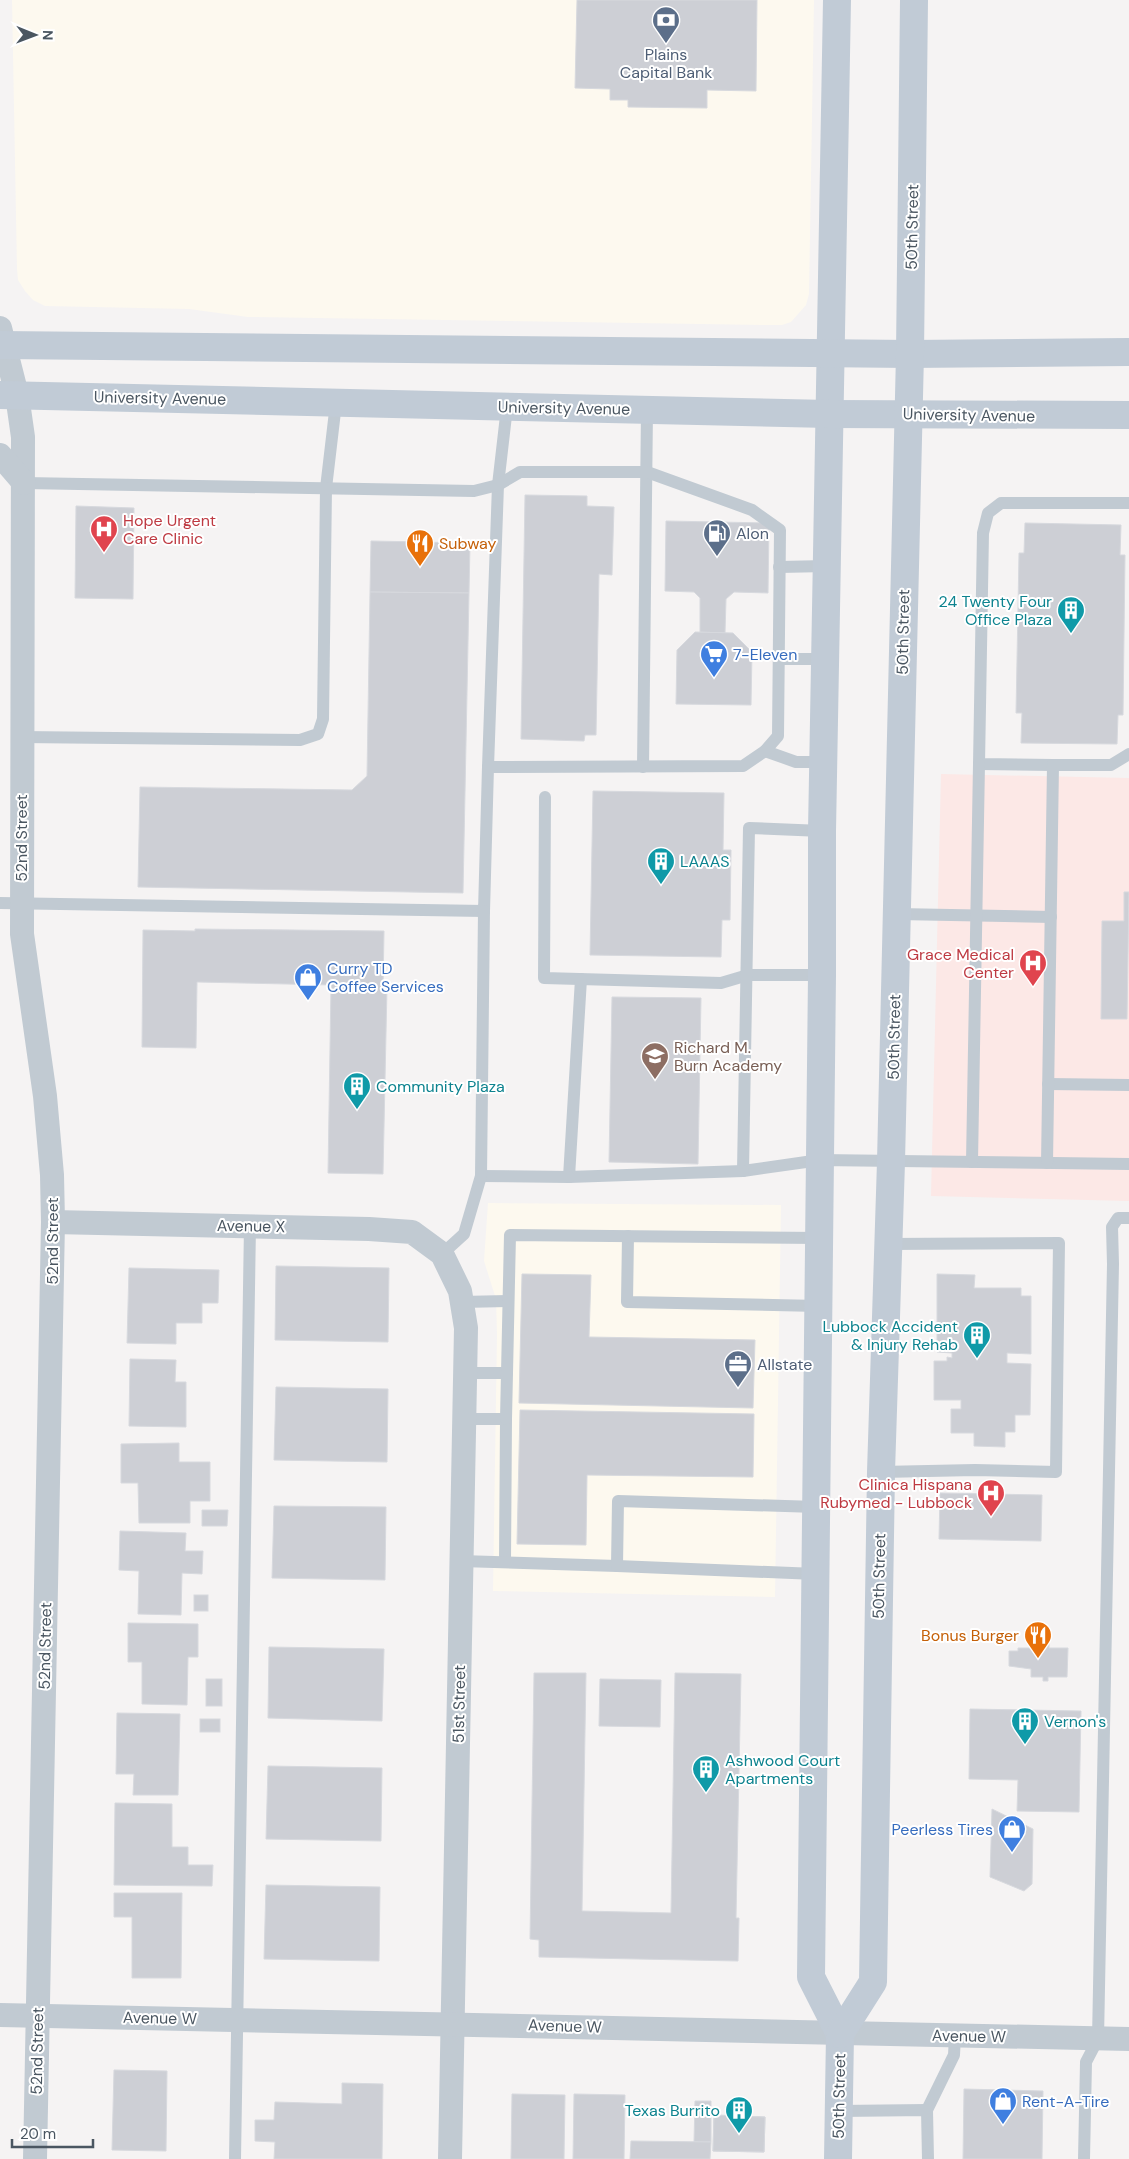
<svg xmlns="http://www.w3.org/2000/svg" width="1129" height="2159" viewBox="0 0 1129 2159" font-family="'DM Sans',sans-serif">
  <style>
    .commercial { fill: #fdf9ef }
    .medical { fill: #fce8e6 }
    .building { fill: #cdcfd5; stroke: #d7d9de }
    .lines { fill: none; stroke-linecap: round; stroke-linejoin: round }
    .lane { stroke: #c1cad2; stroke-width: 12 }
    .street { stroke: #c1cad2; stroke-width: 24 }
    .secondary { stroke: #c1cbd6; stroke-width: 28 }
    .labels { text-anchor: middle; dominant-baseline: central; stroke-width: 4; stroke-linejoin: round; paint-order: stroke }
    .service-label { font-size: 16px; fill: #4e5e75; stroke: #fff; text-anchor: start }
    .street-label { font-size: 16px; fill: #4a5661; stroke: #fff }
    .health-label { font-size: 16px; fill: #be3a42; stroke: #fff; text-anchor: end }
    .food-label { font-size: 16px; fill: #c56008; stroke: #fff; text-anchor: start }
    .culture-label { font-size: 16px; fill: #0d838f; stroke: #fff; text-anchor: start }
    .shop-label { font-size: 16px; fill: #366cbe; stroke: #fff; text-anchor: start }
    .education-label { font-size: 16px; fill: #785e54; stroke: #fff; text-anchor: start }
  </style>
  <rect width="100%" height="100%" fill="#f5f3f3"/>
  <g class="commercial">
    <path d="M12 0H814L809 294 806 305 791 322 782 325H770L248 317 189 309 45 306 33 300 25 291 18 280 17 269Z"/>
    <path d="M488 1203 781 1205 775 1597 493 1591 497 1334 496 1299 484 1261Z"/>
  </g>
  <path class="medical" d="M941 774 1129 778V1201L931 1196Z"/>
  <g class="building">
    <path d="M577 0H757L756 91 707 90V108L628 107V100H610V89L575 88Z"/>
    <path d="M525 495 587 496V506L614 507 612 575 599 574 596 735H585L584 741 521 739Z"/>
    <path d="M76 506 134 508 133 599 75 598Z"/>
    <path d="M666 521 769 523 768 593 734 592 726 599 725 633 700 632V598L694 592 665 591Z"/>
    <path d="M1025 523 1121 525 1120 555H1125L1123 715H1118L1117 744 1021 743 1022 713H1016L1019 553H1024Z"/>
    <path d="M371 541 470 543 469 593 370 592Z"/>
    <path d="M370 592 469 593 463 893 138 887 140 787 352 790 367 776Z"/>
    <path d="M695 632 733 633 752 652 751 705 676 704 677 650Z"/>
    <path d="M593 791 724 793 723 850H731L730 920H722L721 957 590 955Z"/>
    <path d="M1124 892H1129L1127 1019H1101L1102 921H1124Z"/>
    <path d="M195 929 384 931 383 986 387 987 383 1174 328 1173 331 985 197 982 196 1048 142 1047 143 930 195 931Z"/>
    <path d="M612 997 701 998 698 1164 609 1162Z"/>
    <path d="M276 1266 389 1268 388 1342 275 1340Z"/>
    <path d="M129 1268 219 1270 218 1303H202V1323H176V1344L127 1343Z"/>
    <path d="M522 1274 591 1275 589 1337 755 1340 753 1408 519 1403Z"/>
    <path d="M937 1274 975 1275 974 1288H1021V1296H1031V1354L1007 1353V1363L1031 1364 1030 1415H1015V1432H1005V1447L974 1446V1433H951V1409H961V1400H934V1361H947V1357L952 1358V1353L937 1352Z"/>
    <path d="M130 1359 176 1360 175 1382H186V1427L129 1426Z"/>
    <path d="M276 1387 388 1389 387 1462 274 1460Z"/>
    <path d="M520 1410 754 1414 753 1477 587 1475 586 1545 517 1544Z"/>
    <path d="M179 1443V1462H210V1501H190V1523H139L138 1483H121V1444Z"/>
    <path d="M940 1493 1042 1495 1041 1541 939 1539Z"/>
    <path d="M274 1506 386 1507 385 1580 272 1578Z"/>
    <path d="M202 1510H228L227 1526H202Z"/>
    <path d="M120 1531 186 1533 185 1551H203L202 1574 182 1573 181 1615 138 1614 139 1571 119 1570Z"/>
    <rect x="194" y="1595" width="14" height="16"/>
    <path d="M128 1623 198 1624V1657H188L187 1705 142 1704V1662H128Z"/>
    <path d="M1044 1640H1049V1648H1068L1067 1677H1048V1681H1043V1677H1031V1669L1009 1666V1651H1018V1648H1043Z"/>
    <path d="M269 1647 384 1649 382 1721 268 1718Z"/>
    <path d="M534 1673H586L582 1911 671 1913 675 1673 741 1674 736 1918H739L738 1961 539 1957V1940L530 1939Z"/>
    <rect x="206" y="1679" width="16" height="27"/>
    <path d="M600 1679 661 1680 660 1727 599 1726Z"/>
    <path d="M970 1709 1081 1711 1079 1812 1017 1811 1018 1780 969 1779Z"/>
    <path d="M117 1713 180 1714 178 1795H133L134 1774H116Z"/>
    <rect x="200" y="1719" width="20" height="13"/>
    <path d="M268 1766 382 1768 381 1841 266 1839Z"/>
    <path d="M115 1803 172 1804V1847H188V1865H213L212 1886 114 1885Z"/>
    <path d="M992 1809 1033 1829 1032 1884 1024 1891 990 1877Z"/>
    <path d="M266 1885 380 1887 379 1961 264 1959Z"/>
    <path d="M114 1893H182L181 1978H132V1917H114Z"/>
    <path d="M114 2070 167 2071 166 2151 112 2150Z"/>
    <path d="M342 2083 383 2084 382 2159H274L275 2142 255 2141V2120H274L275 2102 342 2104Z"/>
    <path d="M964 2089 1043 2091 1042 2159H963Z"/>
    <path d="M512 2094 565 2095 564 2159H511Z"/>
    <path d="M574 2094 625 2095 624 2159H573Z"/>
    <path d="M695 2101H711V2142H694Z"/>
    <path d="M714 2115 765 2117 764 2152 713 2151Z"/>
    <path d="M714 2115 765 2117 764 2152 713 2151Z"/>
    <path d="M631 2141 711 2142 710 2159H630Z"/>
  </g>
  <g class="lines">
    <g class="lane">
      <path d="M779 567 827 566"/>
      <path d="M779 659H826"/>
      <path d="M21 737 300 740 318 734 323 719 326 488 336 403"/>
      <path d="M765 751 796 762H824"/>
      <path d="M1053 765 979 764 983 533 988 513 1001 503H1129"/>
      <path d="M488 767 498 485 507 407"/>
      <path d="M643 767 647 410"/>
      <path d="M545 797 544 978 721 983 748 975H822"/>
      <path d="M822 831 749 828 743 1171 820 1160 1129 1164"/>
      <path d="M0 903 484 911 488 767 743 766 765 751 778 736 780 530 752 510 647 472H520L498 485 474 491 24 483"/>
      <path d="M897 914 1051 917"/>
      <path d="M581 979 569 1177 743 1171"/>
      <path d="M1048 1084 1129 1085"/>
      <path d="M972 1162 979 764"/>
      <path d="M1047 1163 1053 765H1111L1129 754"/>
      <path d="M481 1176 569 1177"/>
      <path d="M628 1236 627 1302 819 1306"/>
      <path d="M442 1254 464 1234 481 1176 484 911"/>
      <path d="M461 1302 508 1301"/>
      <path d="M465 1373H507"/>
      <path d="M464 1419H506L505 1562"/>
      <path d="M506 1419 510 1235 819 1238"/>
      <path d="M881 1472 975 1470 1056 1472 1059 1243 887 1244"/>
      <path d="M461 1561 617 1566"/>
      <path d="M816 1574 617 1566 618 1501 816 1507"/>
      <path d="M927 2110 954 2055 955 2036"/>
      <path d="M839 2111 927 2110 928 2159"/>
      <path d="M235 2159 250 1226"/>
      <path d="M1084 2159 1086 2062 1098 2039 1113 1264 1112 1227 1118 1218H1129"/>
    </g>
    <g class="street">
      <path d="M0 328 17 395 23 437 22 934 45 1096 52 1175 53 1222 35 2159"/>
      <path d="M0 455 24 483"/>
      <path d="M53 1222 369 1229 412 1232 442 1254 460 1291 466 1328 450 2159"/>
      <path d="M0 2015 1129 2039"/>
    </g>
    <g class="secondary">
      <path d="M837 0 822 831V975L811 1977 840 2034 838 2159"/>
      <path d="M0 345 910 354 1129 352"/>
      <path d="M0 395 829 414 1129 415"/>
      <path d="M840 2034 873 1982 881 1472 891 1162 910 354 914 0"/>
    </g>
  </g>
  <defs>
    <g id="bank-pin" transform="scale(1.4375)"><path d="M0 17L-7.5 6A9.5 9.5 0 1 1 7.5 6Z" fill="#5c6f8a" stroke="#fff"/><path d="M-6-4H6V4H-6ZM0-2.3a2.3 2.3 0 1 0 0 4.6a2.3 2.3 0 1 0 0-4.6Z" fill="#fff"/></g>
    <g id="hospital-pin" transform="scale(1.4375)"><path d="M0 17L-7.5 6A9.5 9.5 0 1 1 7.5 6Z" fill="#e0444e" stroke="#fff"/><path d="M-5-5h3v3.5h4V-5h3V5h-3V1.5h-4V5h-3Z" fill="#fff"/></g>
    <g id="fuel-pin" transform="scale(1.4375)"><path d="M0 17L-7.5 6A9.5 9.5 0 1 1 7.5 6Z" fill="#5c6f8a" stroke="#fff"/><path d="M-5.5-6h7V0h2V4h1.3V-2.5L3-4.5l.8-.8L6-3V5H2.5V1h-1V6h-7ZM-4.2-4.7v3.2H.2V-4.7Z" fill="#fff"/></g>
    <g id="restaurant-pin" transform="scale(1.4375)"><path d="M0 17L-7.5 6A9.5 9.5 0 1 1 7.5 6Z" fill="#e8710a" stroke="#fff"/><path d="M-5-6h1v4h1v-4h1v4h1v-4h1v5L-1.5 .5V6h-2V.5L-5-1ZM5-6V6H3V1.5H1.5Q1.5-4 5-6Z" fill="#fff"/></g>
    <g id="building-pin" transform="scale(1.4375)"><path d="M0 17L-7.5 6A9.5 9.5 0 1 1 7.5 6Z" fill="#0f9aa8" stroke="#fff"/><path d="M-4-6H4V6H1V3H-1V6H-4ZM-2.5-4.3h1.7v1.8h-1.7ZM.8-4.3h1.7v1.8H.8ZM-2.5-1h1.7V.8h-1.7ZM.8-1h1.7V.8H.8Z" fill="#fff"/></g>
    <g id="supermarket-pin" transform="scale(1.4375)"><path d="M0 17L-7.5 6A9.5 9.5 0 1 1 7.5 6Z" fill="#3f7fe0" stroke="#fff"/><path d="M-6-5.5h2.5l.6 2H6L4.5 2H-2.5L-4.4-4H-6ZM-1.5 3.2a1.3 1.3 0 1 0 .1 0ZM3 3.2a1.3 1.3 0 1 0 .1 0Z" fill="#fff"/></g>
    <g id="shop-pin" transform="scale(1.4375)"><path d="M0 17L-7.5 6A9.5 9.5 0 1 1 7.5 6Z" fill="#3f7fe0" stroke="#fff"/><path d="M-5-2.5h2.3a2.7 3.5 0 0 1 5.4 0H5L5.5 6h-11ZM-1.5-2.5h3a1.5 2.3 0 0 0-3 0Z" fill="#fff"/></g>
    <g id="school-pin" transform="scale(1.4375)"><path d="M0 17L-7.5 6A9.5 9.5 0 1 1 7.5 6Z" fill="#8d6e63" stroke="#fff"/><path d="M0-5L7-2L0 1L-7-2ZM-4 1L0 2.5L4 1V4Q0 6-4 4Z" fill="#fff"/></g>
    <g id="office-pin" transform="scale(1.4375)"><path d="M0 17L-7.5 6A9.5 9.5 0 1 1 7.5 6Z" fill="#5c6f8a" stroke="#fff"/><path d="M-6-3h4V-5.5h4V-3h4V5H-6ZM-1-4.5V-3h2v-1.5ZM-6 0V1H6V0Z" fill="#fff"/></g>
  </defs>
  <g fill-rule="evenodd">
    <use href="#bank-pin" x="666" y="20"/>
    <use href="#hospital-pin" x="104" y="529"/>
    <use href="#fuel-pin" x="717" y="533"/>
    <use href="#restaurant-pin" x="420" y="543"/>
    <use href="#building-pin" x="1071" y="610"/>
    <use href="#supermarket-pin" x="714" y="654"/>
    <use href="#building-pin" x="661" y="861"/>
    <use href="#hospital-pin" x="1033" y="963"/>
    <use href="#shop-pin" x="308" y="977"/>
    <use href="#school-pin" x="655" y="1056"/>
    <use href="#building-pin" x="357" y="1086"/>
    <use href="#building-pin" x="977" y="1335"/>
    <use href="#office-pin" x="738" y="1364"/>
    <use href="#hospital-pin" x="991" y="1493"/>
    <use href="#restaurant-pin" x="1038" y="1635"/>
    <use href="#building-pin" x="1025" y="1721"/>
    <use href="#building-pin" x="706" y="1769"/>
    <use href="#shop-pin" x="1012" y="1829"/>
    <use href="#shop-pin" x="1003" y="2101"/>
    <use href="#building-pin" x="739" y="2110"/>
  </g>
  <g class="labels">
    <g class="service-label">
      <text x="666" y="54" text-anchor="middle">Plains<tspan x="666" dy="18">Capital Bank</tspan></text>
      <text x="736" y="533">Alon</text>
      <text x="757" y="1364">Allstate</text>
    </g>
    <g class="street-label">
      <text transform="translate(912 227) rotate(-89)">50th Street</text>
      <text transform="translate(160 398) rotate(1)">University Avenue</text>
      <text transform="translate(564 408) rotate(1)">University Avenue</text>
      <text transform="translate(969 415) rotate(1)">University Avenue</text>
      <text transform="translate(903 632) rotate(-89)">50th Street</text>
      <text transform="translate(21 838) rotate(-90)">52nd Street</text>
      <text transform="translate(894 1037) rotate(-89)">50th Street</text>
      <text transform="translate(251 1226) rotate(1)">Avenue X</text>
      <text transform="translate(52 1241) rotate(-90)">52nd Street</text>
      <text transform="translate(879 1576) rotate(-89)">50th Street</text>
      <text transform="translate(45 1646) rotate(-89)">52nd Street</text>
      <text transform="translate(459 1704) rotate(-89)">51st Street</text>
      <text transform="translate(160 2018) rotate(1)">Avenue W</text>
      <text transform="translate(565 2026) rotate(2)">Avenue W</text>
      <text transform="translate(969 2036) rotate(1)">Avenue W</text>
      <text transform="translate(37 2051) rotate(-89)">52nd Street</text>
      <text transform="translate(839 2096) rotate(-89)">50th Street</text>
    </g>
    <g class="health-label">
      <text x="123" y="520" text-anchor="start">Hope Urgent<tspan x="123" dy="18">Care Clinic</tspan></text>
      <text x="1014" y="954">Grace Medical<tspan x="1014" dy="18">Center</tspan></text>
      <text x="972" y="1484">Clinica Hispana<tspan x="972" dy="18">Rubymed - Lubbock</tspan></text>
    </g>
    <g class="food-label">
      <text x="439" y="543">Subway</text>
      <text x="1019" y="1635" text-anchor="end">Bonus Burger</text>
    </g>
    <g class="culture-label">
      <text x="1052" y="601" text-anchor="end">24 Twenty Four<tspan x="1052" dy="18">Office Plaza</tspan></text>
      <text x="680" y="861">LAAAS</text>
      <text x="376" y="1086">Community Plaza</text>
      <text x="958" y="1326" text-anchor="end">Lubbock Accident<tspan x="958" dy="18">&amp; Injury Rehab</tspan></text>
      <text x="1044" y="1721">Vernon's</text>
      <text x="725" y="1760">Ashwood Court<tspan x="725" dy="18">Apartments</tspan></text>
      <text x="720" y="2110" text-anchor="end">Texas Burrito</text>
    </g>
    <g class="shop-label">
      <text x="733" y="654">7-Eleven</text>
      <text x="327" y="968">Curry TD<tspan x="327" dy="18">Coffee Services</tspan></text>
      <text x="993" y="1829" text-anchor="end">Peerless Tires</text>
      <text x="1022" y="2101">Rent-A-Tire</text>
    </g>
    <g class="education-label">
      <text x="674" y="1047">Richard M.<tspan x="674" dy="18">Burn Academy</tspan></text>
    </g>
  </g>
  <g transform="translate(35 35) rotate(91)" stroke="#ffffff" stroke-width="4" paint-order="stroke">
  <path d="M0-4L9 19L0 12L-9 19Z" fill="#4a5661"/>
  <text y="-8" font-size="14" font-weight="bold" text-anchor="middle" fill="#4a5661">N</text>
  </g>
  <path d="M12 2139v8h81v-8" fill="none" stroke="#4a5661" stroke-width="2.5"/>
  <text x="20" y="2139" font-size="15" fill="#4a5661" stroke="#ffffff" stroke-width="4" paint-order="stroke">20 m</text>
</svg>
